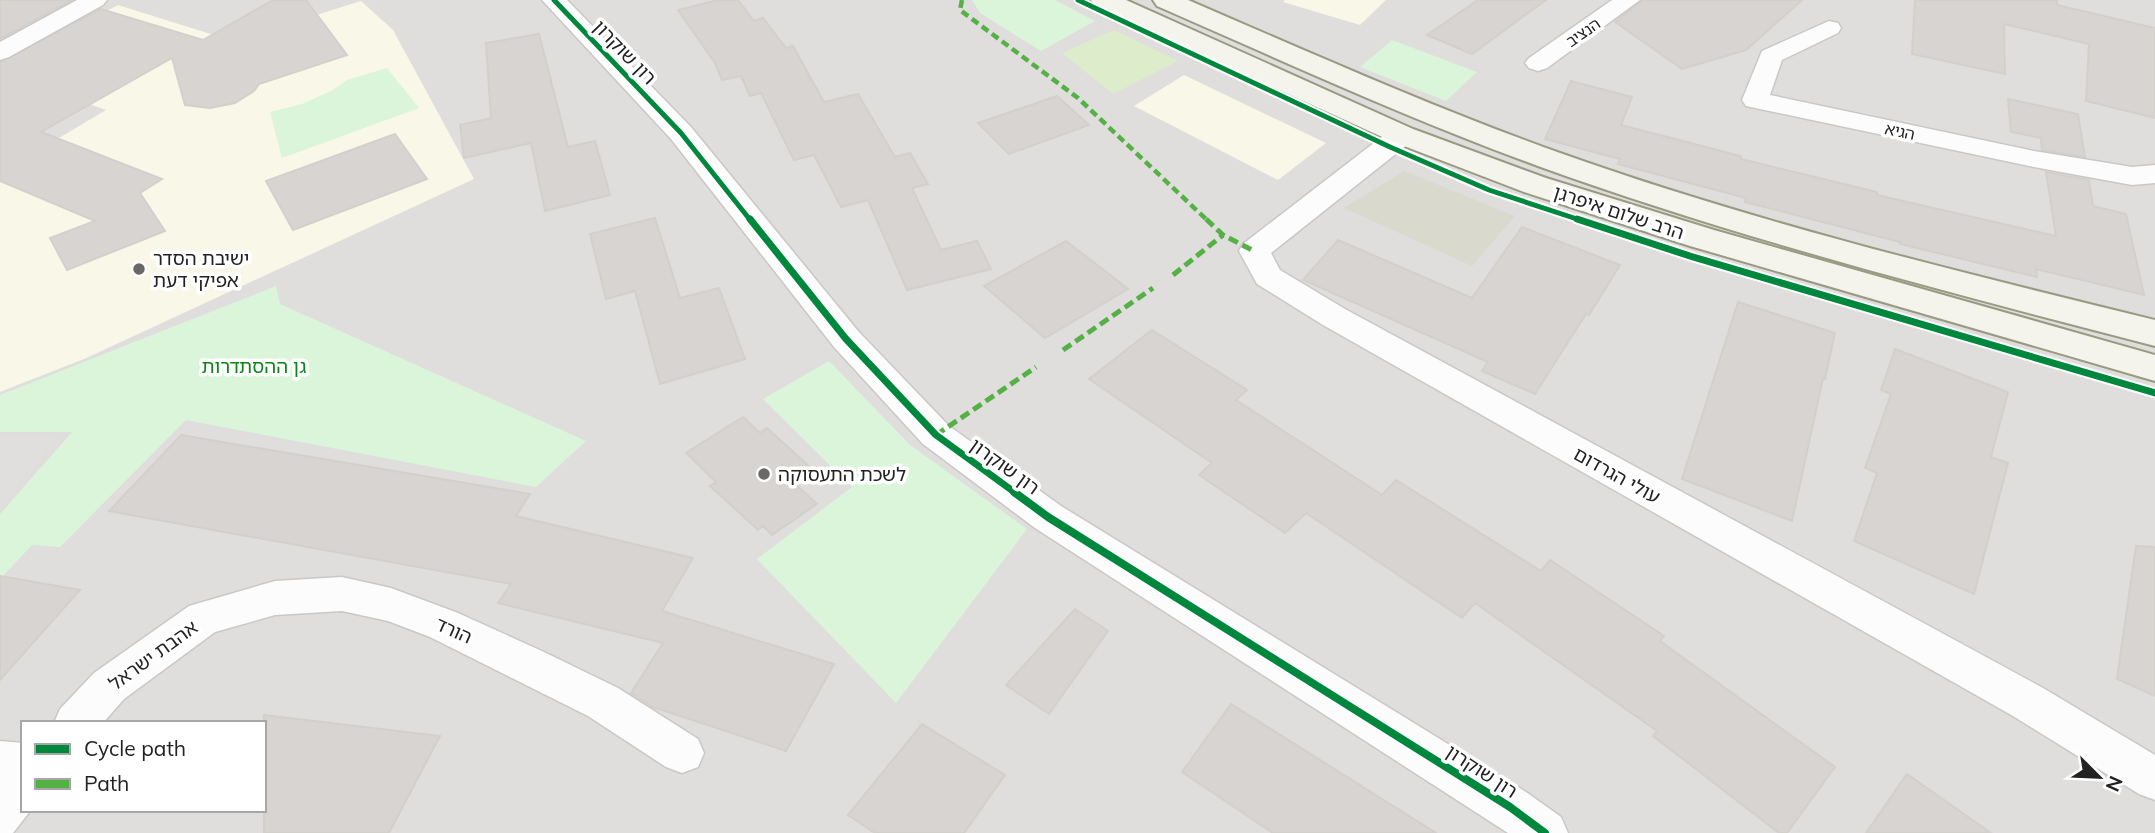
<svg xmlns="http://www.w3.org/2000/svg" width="2155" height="833" viewBox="0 0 2155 833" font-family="Mulish,'Noto Sans Hebrew',sans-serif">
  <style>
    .residential { fill: #dfdedc; fill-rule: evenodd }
    .education { fill: #f8f7e8 }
    .construction { fill: #d9d9cd }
    .grass { fill: #ddeccb }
    .park { fill: #daf5da }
    .parking { fill: #e0dfde }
    .building { fill: #d7d4d2; stroke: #d3d0cc; stroke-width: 2 }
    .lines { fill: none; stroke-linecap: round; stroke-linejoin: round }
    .minor-casing { stroke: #c9c8c7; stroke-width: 3 }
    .secondary-casing { stroke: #999a82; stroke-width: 4 }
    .minor { fill: #fdfcfc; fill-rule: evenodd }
    .secondary { fill: #f4f4ed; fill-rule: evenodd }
    .quiet-far1 { stroke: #55b145; stroke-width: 4.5; stroke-dasharray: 8 4.5; stroke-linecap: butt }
    .quiet { stroke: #55b145; stroke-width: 5; stroke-dasharray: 10 5; stroke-linecap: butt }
    .cycleway-far2-casing { stroke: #fff; stroke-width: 9 }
    .cycleway-far1-casing { stroke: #fff; stroke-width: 11 }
    .cycleway-casing { stroke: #fff; stroke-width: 12 }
    .cycleway-far2 { stroke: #00873e; stroke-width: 5 }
    .cycleway-far1 { stroke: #00873e; stroke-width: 7 }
    .cycleway { stroke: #00873e; stroke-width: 8 }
    .poi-dot { fill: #6a6968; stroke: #fff; stroke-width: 2.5 }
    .labels { text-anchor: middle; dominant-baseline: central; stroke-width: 7; stroke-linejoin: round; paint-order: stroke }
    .far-street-label { font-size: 16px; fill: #222; stroke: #fff }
    .street-label { font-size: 19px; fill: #222; stroke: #fff }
    .poi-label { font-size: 19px; fill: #222; stroke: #fff; text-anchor: start }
    .park-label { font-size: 19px; fill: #0c8416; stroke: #fff }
  </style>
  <rect width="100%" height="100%" fill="#f0eeeb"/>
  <path class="residential" d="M0 0H2155V833H0ZM23 723H264V810H23Z"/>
  <g class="education">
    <path d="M1285 0H1386L1360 25 1283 2Z"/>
    <path d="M361 1 393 30 474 179 84 359 0 392V173L106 110 0 72V67L118 5 233 41Z"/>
    <path d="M1184 75 1326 143 1278 180 1134 106Z"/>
  </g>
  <path class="construction" d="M1404 171 1515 216 1472 266 1344 208Z"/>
  <path class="grass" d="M1114 30 1178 61 1113 94 1062 53Z"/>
  <g class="park">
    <path d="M972 0H1055L1095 21 1041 51 980 13Z"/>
    <path d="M1392 40 1477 72 1446 101 1360 67Z"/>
    <path d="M387 68 419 108 282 158 270 112 302 104 333 90 347 80Z"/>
    <path d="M276 286 280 304 586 441 536 487 186 420 60 547 32 545 0 579V514L72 432H0V395Z"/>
    <path d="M829 361 910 445 1027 529 896 703 757 559 852 487 763 399Z"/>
  </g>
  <path class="parking" d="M59 437 0 504V438Z"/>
  <g class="building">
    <path d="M0 0H72L0 39Z"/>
    <path d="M273 0H306L347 55 259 84 254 91 235 103 210 108 185 105 172 58 41 132 162 179 140 193 165 231 67 270 50 238 95 221 0 181V62L101 9 203 40Z"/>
    <path d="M717 0H738L754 21 763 18 786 48 793 46 824 102 858 94 895 157 910 153 928 184 912 188 941 250 977 241 991 269 907 290 868 200 841 207 814 155 794 160 761 93 750 96 741 76 722 80 715 63 678 10Z"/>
    <path d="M1478 0H1546L1472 54 1427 35Z"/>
    <path d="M1643 0H1802L1746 50 1682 69 1615 22Z"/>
    <path d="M1915 0H2057V5L2155 28V118L2086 101 2089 44 2004 24 2005 74 1912 54Z"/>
    <path d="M539 34 568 147 595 141 610 195 545 211 531 143 464 158 460 125 491 118 486 43Z"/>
    <path d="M1571 81 1632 97 1621 125 1741 156V159L1877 192V195L2056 236 2046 172 2089 180 2093 206 2126 214 2144 295 2036 269 2037 277 1900 244V242L1745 202 1746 198 1618 164 1620 159 1545 139Z"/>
    <path d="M1057 96 1089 125 1009 154 978 123Z"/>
    <path d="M2008 99 2078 114 2085 157 2042 150 2041 138 2011 132Z"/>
    <path d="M395 134 427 179 293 230 266 181Z"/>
    <path d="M655 218 680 298 719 288 745 359 660 384 635 291 606 299 590 234Z"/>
    <path d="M1522 227 1620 265 1589 315 1586 314 1535 394 1482 371 1488 362 1303 280 1338 240 1472 298Z"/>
    <path d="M1066 241 1128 289 1045 338 984 286Z"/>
    <path d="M1738 302 1835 333 1825 379 1823 378 1792 521 1682 479Z"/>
    <path d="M1152 330 1247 390 1236 400 1382 495 1396 480 1541 571 1550 560 1664 636 1660 641 1835 767 1787 833H1779L1653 736 1657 731 1475 603 1462 618 1306 513 1285 533 1199 475 1212 463 1089 379Z"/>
    <path d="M1895 349 2008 392 1991 457 2008 463 1974 594 1854 541 1877 473 1865 468 1891 394 1881 390Z"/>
    <path d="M743 417 760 433 767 428 813 470 794 483 817 504 772 535 763 526 758 530 710 486 716 482 686 453Z"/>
    <path d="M181 435 530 494 516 516 693 558 662 611 834 664 786 751 653 707 631 693 663 643 498 603 511 584 109 511Z"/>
    <path d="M2136 546 2155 547V696L2117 679Z"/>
    <path d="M0 576 80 590 0 680Z"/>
    <path d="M1075 609 1108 631 1049 714 1006 685Z"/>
    <path d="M1231 704 1436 833H1273L1182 772Z"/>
    <path d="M264 715 440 736 389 833H264Z"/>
    <path d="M922 724 1005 775 964 833H875L848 815Z"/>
    <path d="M1907 774 1991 833H1866Z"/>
  </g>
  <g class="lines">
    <g class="minor-casing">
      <g id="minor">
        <path d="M77 0H107L103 5 9 57 0 60V42Z"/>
        <path d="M542 0H567L691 127 858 331 949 426 1061 506 1526 792 1561 817 1568 833H1508L1035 528 923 444 834 347 671 139Z"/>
        <path d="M1612 0H1640L1547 68 1538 71 1529 68 1525 63 1529 58Z"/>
        <path d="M1829 21 1838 23 1841 28 1838 33 1782 60 1770 95 2034 151 2132 167 2155 165V183L2132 185 2034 167 1746 106 1742 100 1762 51Z"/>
        <path d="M1402 127 1412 129 1416 135 1412 141 1271 253 1280 270 1345 309 2043 688 2155 755V800L2139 794 2013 716 1323 325 1257 284 1239 251 1243 244 1392 129Z"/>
        <path d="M342 577 391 588 458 613 544 652 618 688 698 739 704 753 698 767 682 773 666 767 588 716 430 637 388 621 342 611 275 615 215 632 124 699 103 723H54L60 709 94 673 189 606 275 581Z"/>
        <path d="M0 741 23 743V810H31L13 833H0Z"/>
      </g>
    </g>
    <g class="secondary-casing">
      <g id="secondary">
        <path d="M1091 0H1126L1413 129 1546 178 1714 230 2155 355V381L1690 246 1524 192 1391 141 1095 6Z"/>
        <path d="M1153 0H1188C1311 53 1434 108 1560 153 1754 222 1955 271 2155 320V346C1948 292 1740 239 1538 166 1409 119 1283 61 1157 6Z"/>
      </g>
    </g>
    <use href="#minor" class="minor"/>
    <use href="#secondary" class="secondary"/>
    <path class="quiet-far1" d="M962 0 960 10 1078 98 1208 221"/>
    <g class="quiet">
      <path d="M1206 219 1223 235 1254 251"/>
      <path d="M1173 275 1223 235"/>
      <path d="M1063 350 1153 288"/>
      <path d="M936 435 1036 367"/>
    </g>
    <g class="cycleway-far2-casing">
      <g id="cycleway-far2">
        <path d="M554 0 681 133 751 221"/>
        <path d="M1078 0 1390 147 1489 190 1583 221"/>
      </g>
    </g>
    <g class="cycleway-far1-casing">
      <g id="cycleway-far1">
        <path d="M750 219 846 339 936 435 1017 494"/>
        <path d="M1577 219 1693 257 2155 393"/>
      </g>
    </g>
    <g class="cycleway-casing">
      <path id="cycleway" d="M1014 492 1048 517 1510 807 1545 833"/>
    </g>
    <use href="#cycleway-far2" class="cycleway-far2"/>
    <use href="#cycleway-far1" class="cycleway-far1"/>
    <use href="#cycleway" class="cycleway"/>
  </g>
  <g class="poi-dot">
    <circle cx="139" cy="269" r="7"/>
    <circle cx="764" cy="474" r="7"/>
  </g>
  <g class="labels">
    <g class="far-street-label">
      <text transform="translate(1583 32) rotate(-35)">הנציב</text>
      <text transform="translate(1900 131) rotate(12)">הגיא</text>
    </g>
    <g class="street-label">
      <text transform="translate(625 52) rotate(46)">רון שוקרון</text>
      <text transform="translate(1619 212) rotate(18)">הרב שלום איפרגן</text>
      <text transform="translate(1005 466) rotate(36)">רון שוקרון</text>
      <text transform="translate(1617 475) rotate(29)">עולי הגרדום</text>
      <text transform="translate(454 630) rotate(24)">הורד</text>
      <text transform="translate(153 655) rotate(-36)">אהבת ישראל</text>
      <text transform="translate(1482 771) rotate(33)">רון שוקרון</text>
    </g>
    <g class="poi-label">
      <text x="153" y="258">ישיבת הסדר<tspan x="153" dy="22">אפיקי דעת</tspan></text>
      <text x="778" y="474">לשכת התעסוקה</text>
    </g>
    <g class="park-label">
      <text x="254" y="366">גן ההסתדרות</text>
    </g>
  </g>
  <rect x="21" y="721" width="245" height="91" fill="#ffffff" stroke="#a7a7a7" stroke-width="2"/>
  <rect x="35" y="744" width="35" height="10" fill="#00873e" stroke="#a7a7a7" stroke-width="2"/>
  <text x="84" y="756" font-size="21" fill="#222222">Cycle path</text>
  <rect x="35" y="779" width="35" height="10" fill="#55b145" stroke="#a7a7a7" stroke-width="2"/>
  <text x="84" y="791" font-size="21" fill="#222222">Path</text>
  <g transform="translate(2099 777) rotate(114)" stroke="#ffffff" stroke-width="5" paint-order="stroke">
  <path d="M0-5L12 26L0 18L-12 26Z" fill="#222222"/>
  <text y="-10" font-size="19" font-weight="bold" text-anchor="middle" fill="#222222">N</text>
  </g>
</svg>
